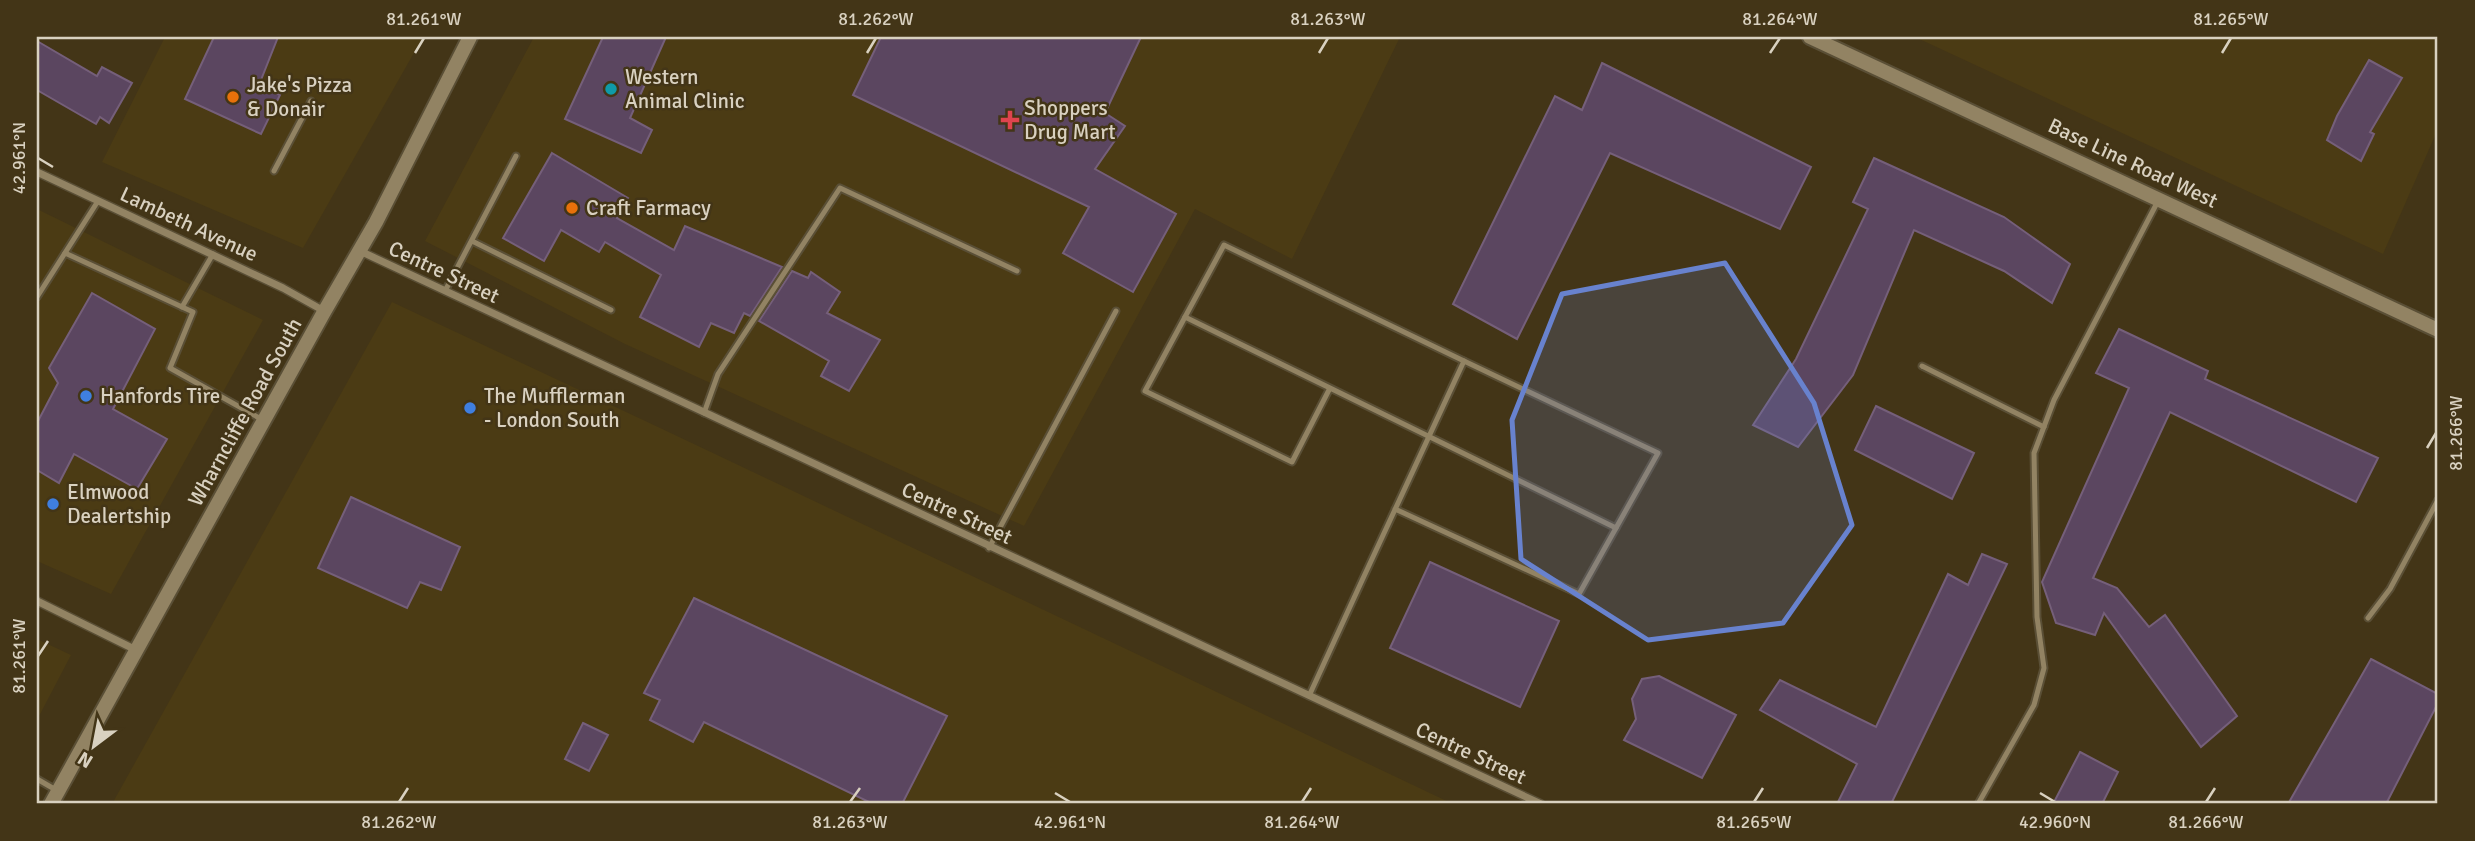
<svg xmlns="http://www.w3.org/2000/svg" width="2475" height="841" viewBox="0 0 2475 841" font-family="Signika,sans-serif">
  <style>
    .built { fill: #4b3b14 }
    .building { fill: #5b4660; stroke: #755f7a; stroke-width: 2 }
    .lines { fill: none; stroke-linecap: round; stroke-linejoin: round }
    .lane-casing { stroke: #5a4f36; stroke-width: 9 }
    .street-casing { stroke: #5a4f36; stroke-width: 10 }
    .secondary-casing { stroke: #5a4f36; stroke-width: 18 }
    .lane { stroke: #928363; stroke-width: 5 }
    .street { stroke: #928363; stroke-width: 7 }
    .secondary { stroke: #928363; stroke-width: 14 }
    .marked { fill: #6882ce; fill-opacity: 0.2; stroke: #6882ce; stroke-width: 5; stroke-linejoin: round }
    .ticks { fill: none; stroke: #d9d1c0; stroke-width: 2.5 }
    .culture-dot { fill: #0f9aa8; stroke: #433517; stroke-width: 2.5 }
    .food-dot { fill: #e8710a; stroke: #433517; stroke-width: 2.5 }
    .health-dot { fill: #e0444e; stroke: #433517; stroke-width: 2.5 }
    .shop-dot { fill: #3f7fe0; stroke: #433517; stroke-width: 2.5 }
    .labels { text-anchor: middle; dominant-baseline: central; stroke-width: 5; stroke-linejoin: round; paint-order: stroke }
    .poi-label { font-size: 21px; fill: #d9d1c0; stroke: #433517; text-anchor: start }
    .street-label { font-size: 21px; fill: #d9d1c0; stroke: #433517 }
    .neatline { fill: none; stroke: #d9d1c0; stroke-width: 2.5 }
    .ticks-label { font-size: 18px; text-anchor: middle; fill: #d9d1c0 }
  </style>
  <rect width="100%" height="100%" fill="#433517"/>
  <g class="built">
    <path d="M165 37H423L303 248 102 162Z"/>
    <path d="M534 37H1400L1292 259 1195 209 1024 526 625 344 425 241Z"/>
    <path d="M1915 37H2438V129L2383 254Z"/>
    <path d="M37 209 263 320 111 594 37 561Z"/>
    <path d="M392 302 658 427 1453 804H112Z"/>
    <path d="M37 639 71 655 37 720Z"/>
  </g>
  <g class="building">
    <path d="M214 37H278L259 85 280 95 261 134 185 99Z"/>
    <path d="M603 37H666L630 118 652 130 641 153 565 119Z"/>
    <path d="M881 37H1141L1105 113 1125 126 1095 169 1176 214 1133 292 1063 253 1089 207 853 95Z"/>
    <path d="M37 41 97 76 102 67 132 83 109 123 100 117 96 124 37 90Z"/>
    <path d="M2369 60 2402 78 2370 132 2374 134 2361 161 2327 140 2337 116Z"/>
    <path d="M1602 63 1811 167 1780 229 1610 153 1517 339 1453 304 1555 96 1582 110Z"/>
    <path d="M552 153 628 198 617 218 674 250 685 226 782 267 750 316 744 313 734 333 711 323 699 347 640 317 661 275 605 242 599 252 561 230 544 261 503 238Z"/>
    <path d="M1874 158 2004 217 2070 264 2052 303 2004 271 1914 230 1853 375 1798 447 1753 425 1796 359 1868 209 1853 202Z"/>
    <path d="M792 271 808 278 811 272 840 292 827 313 880 340 849 391 821 376 829 361 759 321Z"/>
    <path d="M92 293 155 329 113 409 167 439 137 489 74 454 59 483 37 470V423L58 383 49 368Z"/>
    <path d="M2119 329 2208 371 2205 379 2378 458 2356 502 2170 412 2093 578 2117 588 2149 627 2165 615 2237 716 2201 747 2104 613 2095 635 2056 623 2042 582 2129 388 2096 373Z"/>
    <path d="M1876 406 1974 453 1952 499 1855 450Z"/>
    <path d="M351 497 460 547 441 590 420 582 407 608 318 568Z"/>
    <path d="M1982 554 2007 564 1891 804H1837L1857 764 1760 710 1780 680 1876 727 1948 574 1968 585Z"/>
    <path d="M1430 562 1559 621 1520 707 1390 648Z"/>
    <path d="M694 598 947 716 902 804H873L704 722 693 742 650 720 660 700 644 693Z"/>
    <path d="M2371 659 2438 694V703L2386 804H2288Z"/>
    <path d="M1659 676 1736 715 1702 778 1624 740 1636 719 1632 699 1642 679Z"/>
    <path d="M583 723 608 735 589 771 565 759Z"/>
    <path d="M2080 752 2118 772 2102 804H2053Z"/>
  </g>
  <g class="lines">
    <g class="lane-casing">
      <g id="lane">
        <path d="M274 171 311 101"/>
        <path d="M472 241 611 310"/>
        <path d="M65 253 193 312 170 368 261 419"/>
        <path d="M445 291 516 156"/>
        <path d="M37 297 98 201"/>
        <path d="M182 307 213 254"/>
        <path d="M1185 317 1224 245 1464 361"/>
        <path d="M1922 366 2044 427"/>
        <path d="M1330 388 1292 462 1145 391 1185 317 1616 528"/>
        <path d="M704 413 718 374 840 188 1017 271"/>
        <path d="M989 548 1116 311"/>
        <path d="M2368 618 2390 589 2438 500"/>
        <path d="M1309 696C1360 584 1412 473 1464 361L1658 453 1579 594 1395 509"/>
        <path d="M37 779 56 790"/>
        <path d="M1978 804 2034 705 2044 668 2037 617 2034 453 2054 400 2158 201"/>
      </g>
    </g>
    <g class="street-casing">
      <g id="street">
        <path d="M37 172 283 288 324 311"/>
        <path d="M360 251 1541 804"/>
        <path d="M37 601 136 650"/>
      </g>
    </g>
    <g class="secondary-casing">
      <g id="secondary">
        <path d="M1810 37 2438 330"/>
        <path d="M51 804 324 312 376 222 470 37"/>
      </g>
    </g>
    <use href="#lane" class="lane"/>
    <use href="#street" class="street"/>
    <use href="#secondary" class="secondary"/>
  </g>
  <path class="marked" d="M1725 263 1814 403 1852 525 1783 623 1648 640 1521 559 1512 420 1562 294Z"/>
  <path class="ticks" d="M415 53 424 38M867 53 876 38M1319 53 1328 38M1770 53 1780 38M2222 53 2231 38M38 158 53 167M2427 448 2436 433M38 656 48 641M1055 793 1070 802M2040 793 2055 802M399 802 408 788M850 802 860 788M1302 802 1311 788M1754 802 1763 788M2206 802 2215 788"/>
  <circle class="culture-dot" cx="611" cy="89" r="7"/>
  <g class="food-dot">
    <circle cx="233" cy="97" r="7"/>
    <circle cx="572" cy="208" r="7"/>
  </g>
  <path class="health-dot" d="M1006.5 109.5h7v7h7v7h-7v7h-7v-7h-7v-7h7z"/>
  <g class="shop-dot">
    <circle cx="86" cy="396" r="7"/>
    <circle cx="470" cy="408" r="7"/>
    <circle cx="53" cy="504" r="7"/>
  </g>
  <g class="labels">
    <g class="poi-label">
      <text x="625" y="77">Western<tspan x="625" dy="24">Animal Clinic</tspan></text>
      <text x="247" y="85">Jake's Pizza<tspan x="247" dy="24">&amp; Donair</tspan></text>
      <text x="1024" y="108">Shoppers<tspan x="1024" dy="24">Drug Mart</tspan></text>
      <text x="586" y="208">Craft Farmacy</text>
      <text x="100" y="396">Hanfords Tire</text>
      <text x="484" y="396">The Mufflerman<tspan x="484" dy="24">- London South</tspan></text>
      <text x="67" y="492">Elmwood<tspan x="67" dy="24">Dealertship</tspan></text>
    </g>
    <g class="street-label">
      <text transform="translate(2133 163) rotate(25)">Base Line Road West</text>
      <text transform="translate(189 224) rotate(25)">Lambeth Avenue</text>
      <text transform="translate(444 272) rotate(25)">Centre Street</text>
      <text transform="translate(245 412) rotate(-61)">Wharncliffe Road South</text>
      <text transform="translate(957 513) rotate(25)">Centre Street</text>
      <text transform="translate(1471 753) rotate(25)">Centre Street</text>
    </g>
  </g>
  <rect width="2475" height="841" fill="none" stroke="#433517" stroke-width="77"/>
  <g transform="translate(94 746) rotate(212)" stroke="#433517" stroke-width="5" paint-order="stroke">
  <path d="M0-5L12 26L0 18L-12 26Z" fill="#d9d1c0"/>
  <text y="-10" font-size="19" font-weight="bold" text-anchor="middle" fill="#d9d1c0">N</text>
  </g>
  <rect x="38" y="38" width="2398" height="764" class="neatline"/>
  <g class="ticks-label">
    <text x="424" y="25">81.261°W</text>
    <text x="876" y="25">81.262°W</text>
    <text x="1328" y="25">81.263°W</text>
    <text x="1780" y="25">81.264°W</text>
    <text x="2231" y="25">81.265°W</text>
    <text transform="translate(19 158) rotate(-90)" y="6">42.961°N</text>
    <text transform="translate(2456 433) rotate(-90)" y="6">81.266°W</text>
    <text transform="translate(19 656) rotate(-90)" y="6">81.261°W</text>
    <text x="399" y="828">81.262°W</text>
    <text x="850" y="828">81.263°W</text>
    <text x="1070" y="828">42.961°N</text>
    <text x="1302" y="828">81.264°W</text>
    <text x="1754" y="828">81.265°W</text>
    <text x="2055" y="828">42.960°N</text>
    <text x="2206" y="828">81.266°W</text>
  </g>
</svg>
